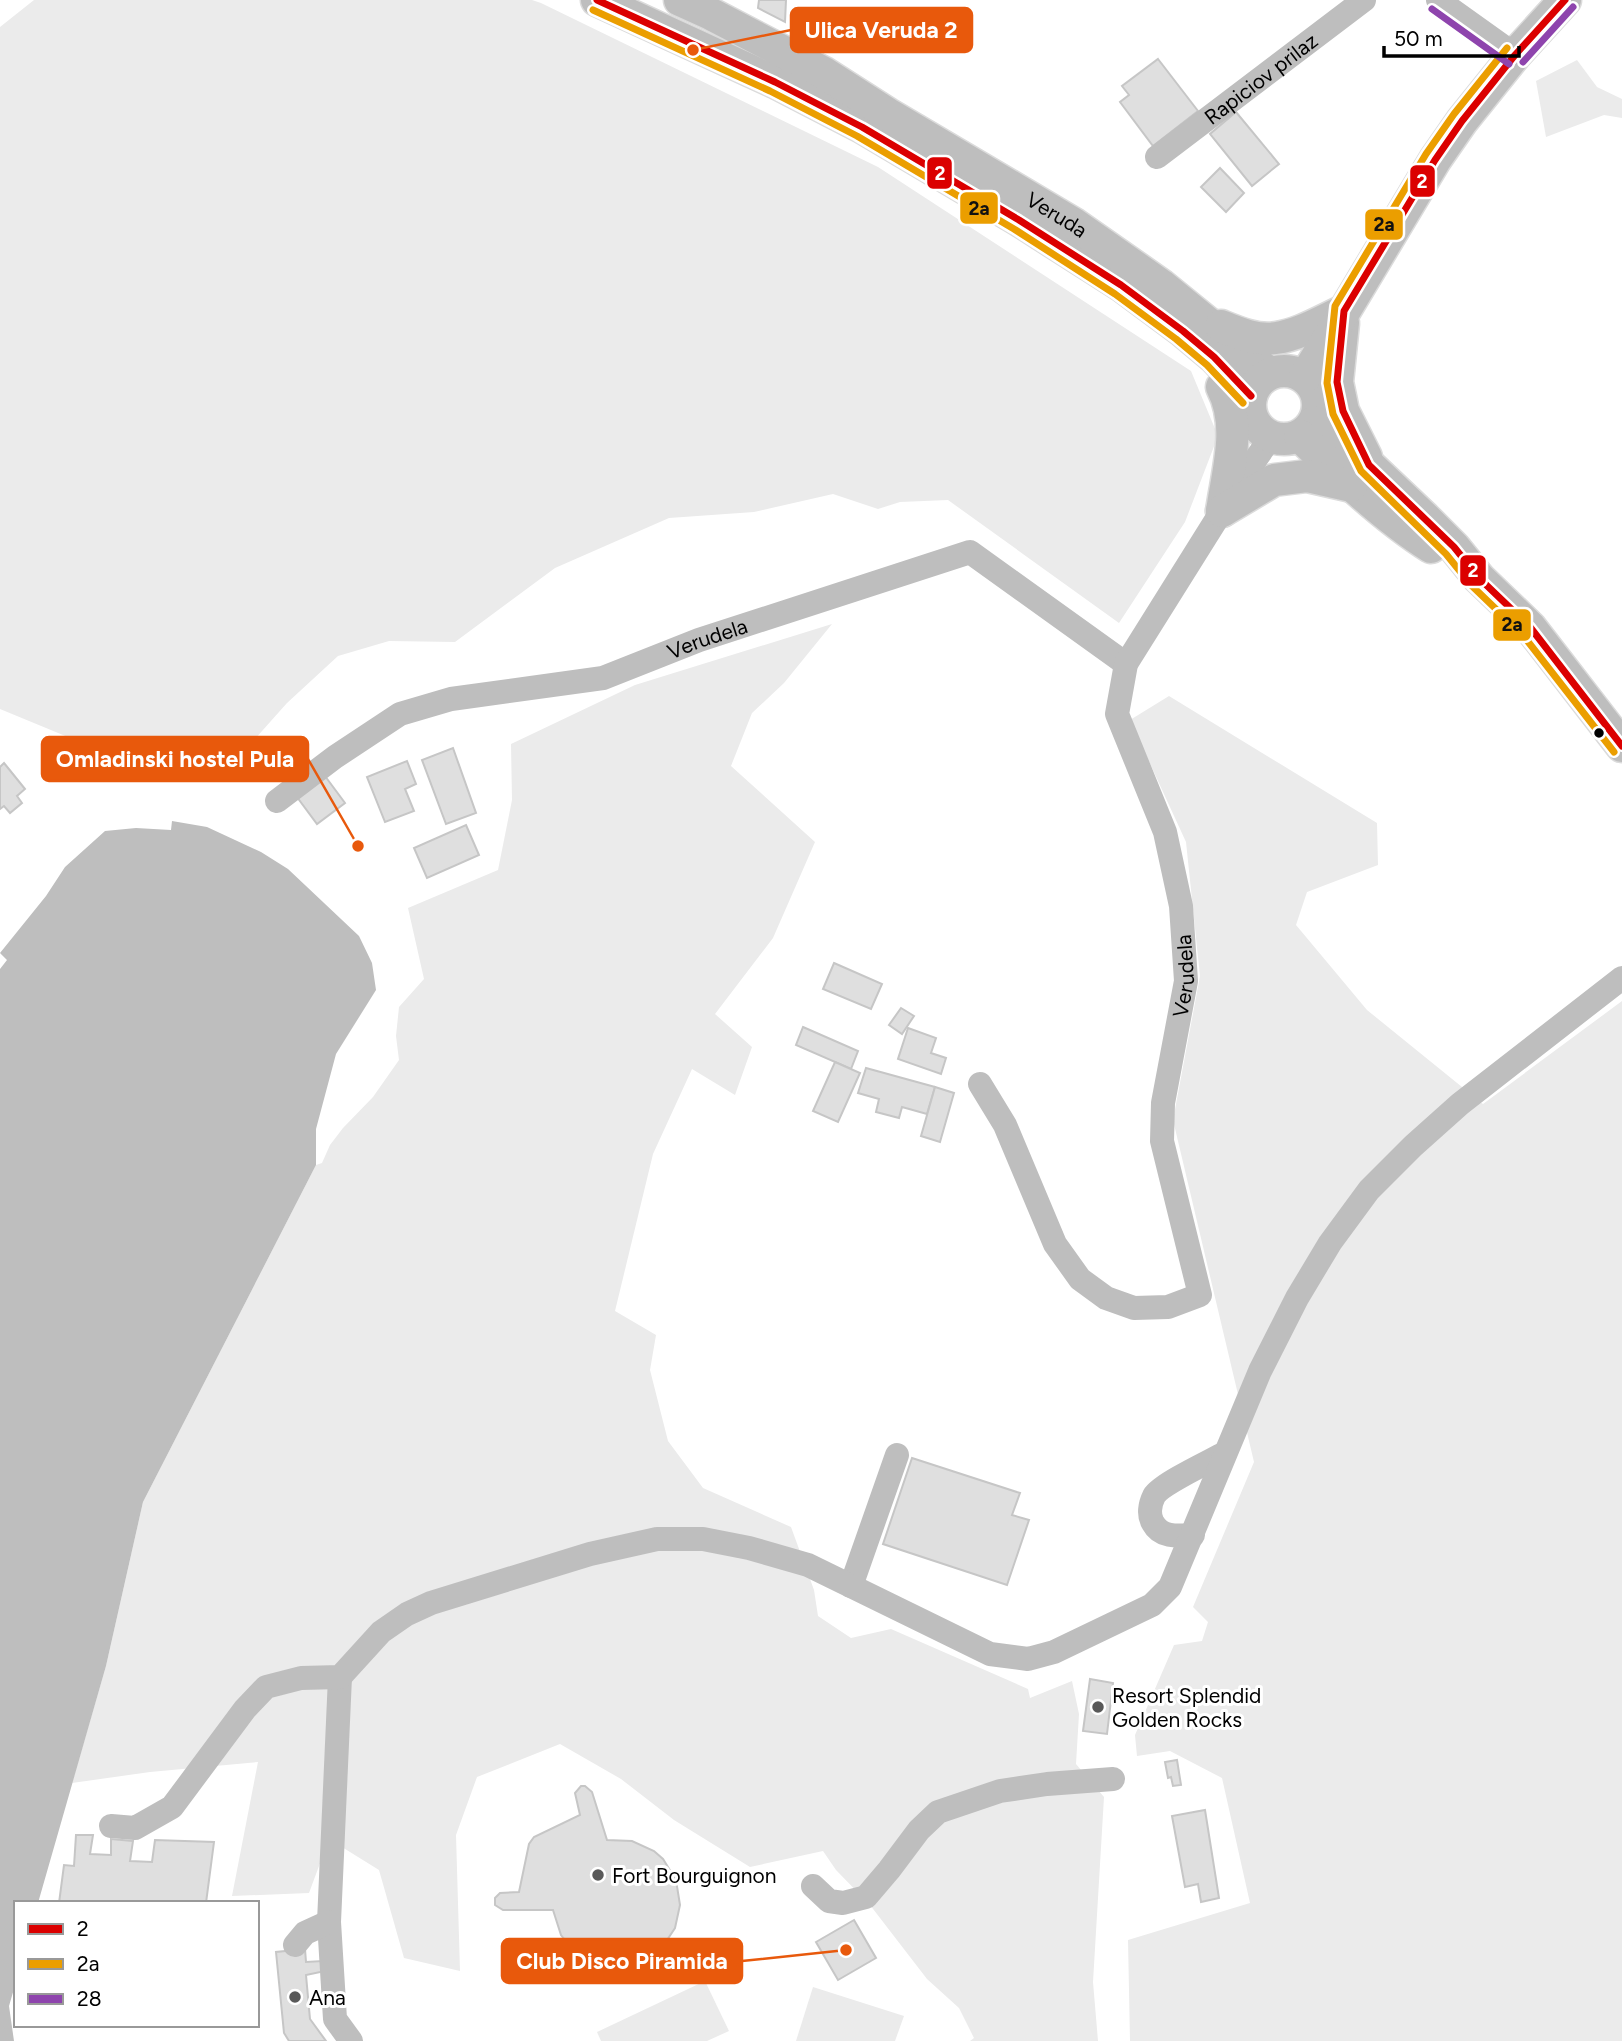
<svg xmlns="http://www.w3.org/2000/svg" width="1622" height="2041" viewBox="0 0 1622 2041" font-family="Figtree,sans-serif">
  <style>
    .green { fill: #ebebeb }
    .water { fill: #bebebe }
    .building { fill: #dfdfdf; stroke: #c6c6c6; stroke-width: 2 }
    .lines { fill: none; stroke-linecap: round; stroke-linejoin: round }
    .major-casing { stroke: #dbdbdb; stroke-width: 35 }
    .minor { stroke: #bebebe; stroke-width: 24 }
    .major { stroke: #bebebe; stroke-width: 32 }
    .bus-1-casing { stroke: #fff; stroke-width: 12 }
    .bus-2-casing { stroke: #fff; stroke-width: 12 }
    .bus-3-casing { stroke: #fff; stroke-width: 12 }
    .bus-1 { stroke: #db0000; stroke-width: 7 }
    .bus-2 { stroke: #eb9e00; stroke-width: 7 }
    .bus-3 { stroke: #8e44ad; stroke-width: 7 }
    .bus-dot { fill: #000; stroke: #fff; stroke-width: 2.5 }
    .poi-dot { fill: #595959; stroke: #fff; stroke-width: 2.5 }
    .labels { text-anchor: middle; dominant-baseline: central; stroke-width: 6; stroke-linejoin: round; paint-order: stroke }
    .street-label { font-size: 21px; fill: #000; stroke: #fff }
    .poi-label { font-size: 21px; fill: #000; stroke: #fff; text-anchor: start }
    .leader { fill: none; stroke: #e8590c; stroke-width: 2.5 }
    .callout-dot { fill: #e8590c; stroke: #fff; stroke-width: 2.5 }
    .callout { fill: #e8590c; stroke: #e8590c; stroke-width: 2.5 }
    .callout-label { font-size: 23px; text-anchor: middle; font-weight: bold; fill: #fff }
    .line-badge { stroke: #fff; stroke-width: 2.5 }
    .badge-label { font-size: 19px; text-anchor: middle; font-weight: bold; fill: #fff }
    .pale-badge-label { font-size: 19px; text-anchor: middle; font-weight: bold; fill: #111 }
  </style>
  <rect width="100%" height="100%" fill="#fff"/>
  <g class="green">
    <path d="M34 0H532L541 3 878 167 1191 371 1218 436 1185 522 1119 623 948 500 900 502 878 509 833 494 754 512 669 518 555 568 455 642 389 641 338 656 287 703 245 750 126 761 0 709V27Z"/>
    <path d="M1577 60 1597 87 1622 99V118L1604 115 1546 137 1536 81Z"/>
    <path d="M832 624 784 683 752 713 731 766 815 842 773 938 715 1014 752 1047 735 1095 692 1069 653 1154 615 1311 656 1335 650 1370 668 1441 703 1488 791 1527 814 1590 818 1616 851 1638 891 1629 1028 1689 1030 1698 1072 1681 1079 1714 1076 1764 1104 1797 1093 1982 1098 2041H970L974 2038 959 2008 927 1979 870 1905 836 1870 823 1851 750 1867 674 1820 621 1779 560 1744 477 1777 456 1835 460 1971 404 1958 379 1870 329 1839 309 1893 232 1896 258 1762 150 1772 72 1783 106 1666 143 1502 316 1165 322 1163 330 1145 343 1128 373 1097 399 1060 396 1036 399 1007 424 979 408 908 498 870 512 800 511 744 635 685Z"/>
    <path d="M1169 696 1377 823 1378 865 1307 892 1296 925 1367 1010 1483 1104 1622 1001V2041H1130L1128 1940 1250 1903 1222 1778 1170 1751 1137 1756 1135 1735 1174 1645 1202 1641 1208 1622 1193 1607 1254 1462 1173 1120 1200 976 1186 842 1130 720Z"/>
    <path d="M705 1981 729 2031 707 2041H601L597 2032Z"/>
    <path d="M813 1987 904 2016 895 2041H796Z"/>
  </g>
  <path class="water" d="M172 821 207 827 261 852 288 869 359 936 372 963 376 990 336 1054 316 1129V1165L143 1502 106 1666 38 1903H16V1982L9 2006 14 2041H0V969L7 960 0 953 46 896 65 867 105 831 136 828 171 830Z"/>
  <g class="building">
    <path d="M759 0H786L785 22 758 8Z"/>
    <path d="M1158 59 1198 111 1153 146 1120 102 1129 95 1122 86Z"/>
    <path d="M1236 112 1279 164 1252 186 1210 134Z"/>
    <path d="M1220 168 1244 193 1226 212 1201 187Z"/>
    <path d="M453 748 476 813 446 824 422 760Z"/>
    <path d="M407 761 416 784 405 789 414 811 385 822 367 777Z"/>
    <path d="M4 763 25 789 17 796 22 803 10 813 4 806 0 809V767Z"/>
    <path d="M322 772 345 803 317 824 294 793Z"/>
    <path d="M466 825 479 855 427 878 414 848Z"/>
    <path d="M834 963 882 984 871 1009 823 989Z"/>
    <path d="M901 1008 914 1016 902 1034 889 1025Z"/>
    <path d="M803 1027 858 1051 851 1069 796 1045Z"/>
    <path d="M908 1028 936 1038 931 1053 946 1058 941 1074 898 1059Z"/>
    <path d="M835 1062 860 1073 838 1122 813 1111Z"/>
    <path d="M866 1068 935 1087 927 1114 902 1107 899 1118 876 1112 879 1099 858 1093Z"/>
    <path d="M935 1087 954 1093 940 1142 921 1136Z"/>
    <path d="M912 1458 1020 1493 1012 1515 1029 1520 1007 1585 883 1544Z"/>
    <path d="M1090 1679 1113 1683 1107 1734 1083 1731Z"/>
    <path d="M1177 1760 1181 1785 1173 1786 1171 1777 1168 1778 1165 1762Z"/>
    <path d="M581 1786H585L592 1792 607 1840 632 1841 654 1851 663 1859 676 1880 680 1905 675 1928 661 1949 639 1963 614 1967 589 1961 569 1945 561 1935 553 1910H503L495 1905V1898L500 1893 519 1892 529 1844 534 1837 580 1815 575 1793Z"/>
    <path d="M1205 1810 1219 1898 1201 1902 1198 1884 1185 1887 1172 1816Z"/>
    <path d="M76 1835H93L90 1854 111 1855V1839L133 1841 130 1861 152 1862 155 1840 214 1842 206 1903H59L64 1865 74 1866Z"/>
    <path d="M854 1920 876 1958 838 1980 816 1942Z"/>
    <path d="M305 1949 306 1962 323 1961 325 1971 306 1975 310 2019 326 2041H289L284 2033 276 1952Z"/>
  </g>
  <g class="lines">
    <g class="major-casing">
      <g id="major">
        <path d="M597 0 775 82 862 127 1019 220 1121 285 1183 331 1214 357 1251 396"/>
        <path id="s4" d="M680 0 711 14 824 73 888 114 1074 224 1161 285 1269 373"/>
        <path d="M1343 323 1337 382 1343 411 1366 457"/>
        <path d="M1221 326C1238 333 1257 341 1276 338 1299 335 1322 321 1344 311"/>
        <circle cx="1284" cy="405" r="34"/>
        <path d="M1305 377 1435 160 1462 121 1515 55 1565 0"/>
        <path d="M1315 422 1369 465 1425 518 1454 547 1479 578 1530 627 1622 746"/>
        <path d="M1300 436C1339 474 1385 518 1431 547"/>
        <path d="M1222 511C1228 470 1242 425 1222 387"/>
        <path d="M1222 511 1274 480 1307 476 1351 486"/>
      </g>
    </g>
    <g class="minor">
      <path d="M1438 0 1515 55"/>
      <path id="s1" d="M1157 157 1364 0"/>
      <path id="s2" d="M277 801 335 757 400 714 451 699 603 678 699 640 970 552 1126 664"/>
      <path id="s3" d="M980 1084 1005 1125 1055 1244 1080 1279 1106 1298 1134 1308 1168 1307 1200 1295 1162 1141 1163 1103 1186 981 1181 906 1165 832 1117 714 1126 664 1240 482 1271 437"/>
      <path d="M1193 1535C1178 1536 1161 1538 1153 1523 1148 1515 1150 1504 1154 1496 1161 1484 1211 1461 1225 1453"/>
      <path d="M851 1586 897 1455"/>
      <path d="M340 1677 329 1922 335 2019 351 2041"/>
      <path d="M111 1826 135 1828 172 1807 245 1709 266 1687 301 1678 340 1677 381 1632 407 1614 431 1603 590 1554 657 1539H703L749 1548 808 1565 990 1654 1028 1659 1054 1652 1152 1605 1170 1587 1260 1371 1297 1298 1330 1243 1369 1190 1413 1146 1460 1104 1622 978"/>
      <path d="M813 1886 829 1901 843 1903 866 1897 889 1870 919 1830 938 1812 1000 1791 1047 1784 1113 1779"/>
      <path d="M295 1945 305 1933 329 1922"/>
    </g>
    <use href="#major" class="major"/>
    <g class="bus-1-casing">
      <g id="bus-1">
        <path d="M597 0 775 82 862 127 1019 220 1121 285 1183 331 1214 357 1251 396"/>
        <path d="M1565 0 1515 55 1462 121 1435 160 1344 311 1337 382 1343 411 1369 465 1454 547 1479 578 1530 627 1622 746"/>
      </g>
    </g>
    <g class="bus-2-casing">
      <g id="bus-2">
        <path d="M593 10 770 91 857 136 1014 229 1115 294 1176 339 1207 365 1243 403"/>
        <path d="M1507 48 1454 114 1426 154 1335 306 1327 383 1333 414 1361 471 1446 554 1472 586 1522 634 1614 752"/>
      </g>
    </g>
    <g class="bus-3-casing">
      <g id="bus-3">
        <path d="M1432 9 1509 64"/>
        <path d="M1523 62 1573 7"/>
      </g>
    </g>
    <use href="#bus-1" class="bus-1"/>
    <use href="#bus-2" class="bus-2"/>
    <use href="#bus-3" class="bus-3"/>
  </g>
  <circle class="bus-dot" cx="1599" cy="733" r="6"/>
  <g class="poi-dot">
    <circle cx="1098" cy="1707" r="7"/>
    <circle cx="598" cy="1875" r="7"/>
    <circle cx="295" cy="1997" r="7"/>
  </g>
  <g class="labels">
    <g class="street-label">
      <text stroke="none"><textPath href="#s1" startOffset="130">Rapiciov prilaz</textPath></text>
      <text stroke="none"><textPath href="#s4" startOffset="434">Veruda</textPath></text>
      <text stroke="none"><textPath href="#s2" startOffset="469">Verudela</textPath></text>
      <text stroke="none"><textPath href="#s3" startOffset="676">Verudela</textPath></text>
    </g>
    <g class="poi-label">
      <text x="1112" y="1695">Resort Splendid<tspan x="1112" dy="24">Golden Rocks</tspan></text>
      <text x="612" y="1875">Fort Bourguignon</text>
      <text x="309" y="1997">Ana</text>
    </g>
  </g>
  <path class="leader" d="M693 50L791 30M358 846L308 759M846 1950L742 1961"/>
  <g class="callout-dot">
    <circle cx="693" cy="50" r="7"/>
    <circle cx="358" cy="846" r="7"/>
    <circle cx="846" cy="1950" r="7"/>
  </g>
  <g class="callout">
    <rect x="791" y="8" width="181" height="44" rx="7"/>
    <rect x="42" y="737" width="266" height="44" rx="7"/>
    <rect x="502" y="1939" width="240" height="44" rx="7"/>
  </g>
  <g class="callout-label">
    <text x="881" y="38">Ulica Veruda 2</text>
    <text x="175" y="767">Omladinski hostel Pula</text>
    <text x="622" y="1969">Club Disco Piramida</text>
  </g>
  <g class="line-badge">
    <rect x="926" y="156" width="27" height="34" rx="7" fill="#db0000"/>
    <rect x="1409" y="164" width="27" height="34" rx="7" fill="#db0000"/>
    <rect x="959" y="191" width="40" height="34" rx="7" fill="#eb9e00"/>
    <rect x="1364" y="208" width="40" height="33" rx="7" fill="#eb9e00"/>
    <rect x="1459" y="554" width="28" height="33" rx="7" fill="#db0000"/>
    <rect x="1492" y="608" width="40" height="34" rx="7" fill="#eb9e00"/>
  </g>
  <g class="badge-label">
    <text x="940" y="180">2</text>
    <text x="1422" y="188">2</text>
    <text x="1473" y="577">2</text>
  </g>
  <g class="pale-badge-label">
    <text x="979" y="215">2a</text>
    <text x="1384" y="231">2a</text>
    <text x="1512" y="631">2a</text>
  </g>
  <rect x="14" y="1901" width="245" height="126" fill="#ffffff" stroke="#999999" stroke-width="2"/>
  <rect x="28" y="1924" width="35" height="10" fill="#db0000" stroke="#999999" stroke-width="2"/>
  <text x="77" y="1936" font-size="21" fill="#000000">2</text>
  <rect x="28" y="1959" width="35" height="10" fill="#eb9e00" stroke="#999999" stroke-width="2"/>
  <text x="77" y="1971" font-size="21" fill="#000000">2a</text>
  <rect x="28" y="1994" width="35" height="10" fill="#8e44ad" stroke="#999999" stroke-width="2"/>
  <text x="77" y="2006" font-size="21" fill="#000000">28</text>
  <path d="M1384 46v10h135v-10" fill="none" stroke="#000000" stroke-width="3.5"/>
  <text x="1394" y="46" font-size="21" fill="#000000" stroke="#ffffff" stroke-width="5" paint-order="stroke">50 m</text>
</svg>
